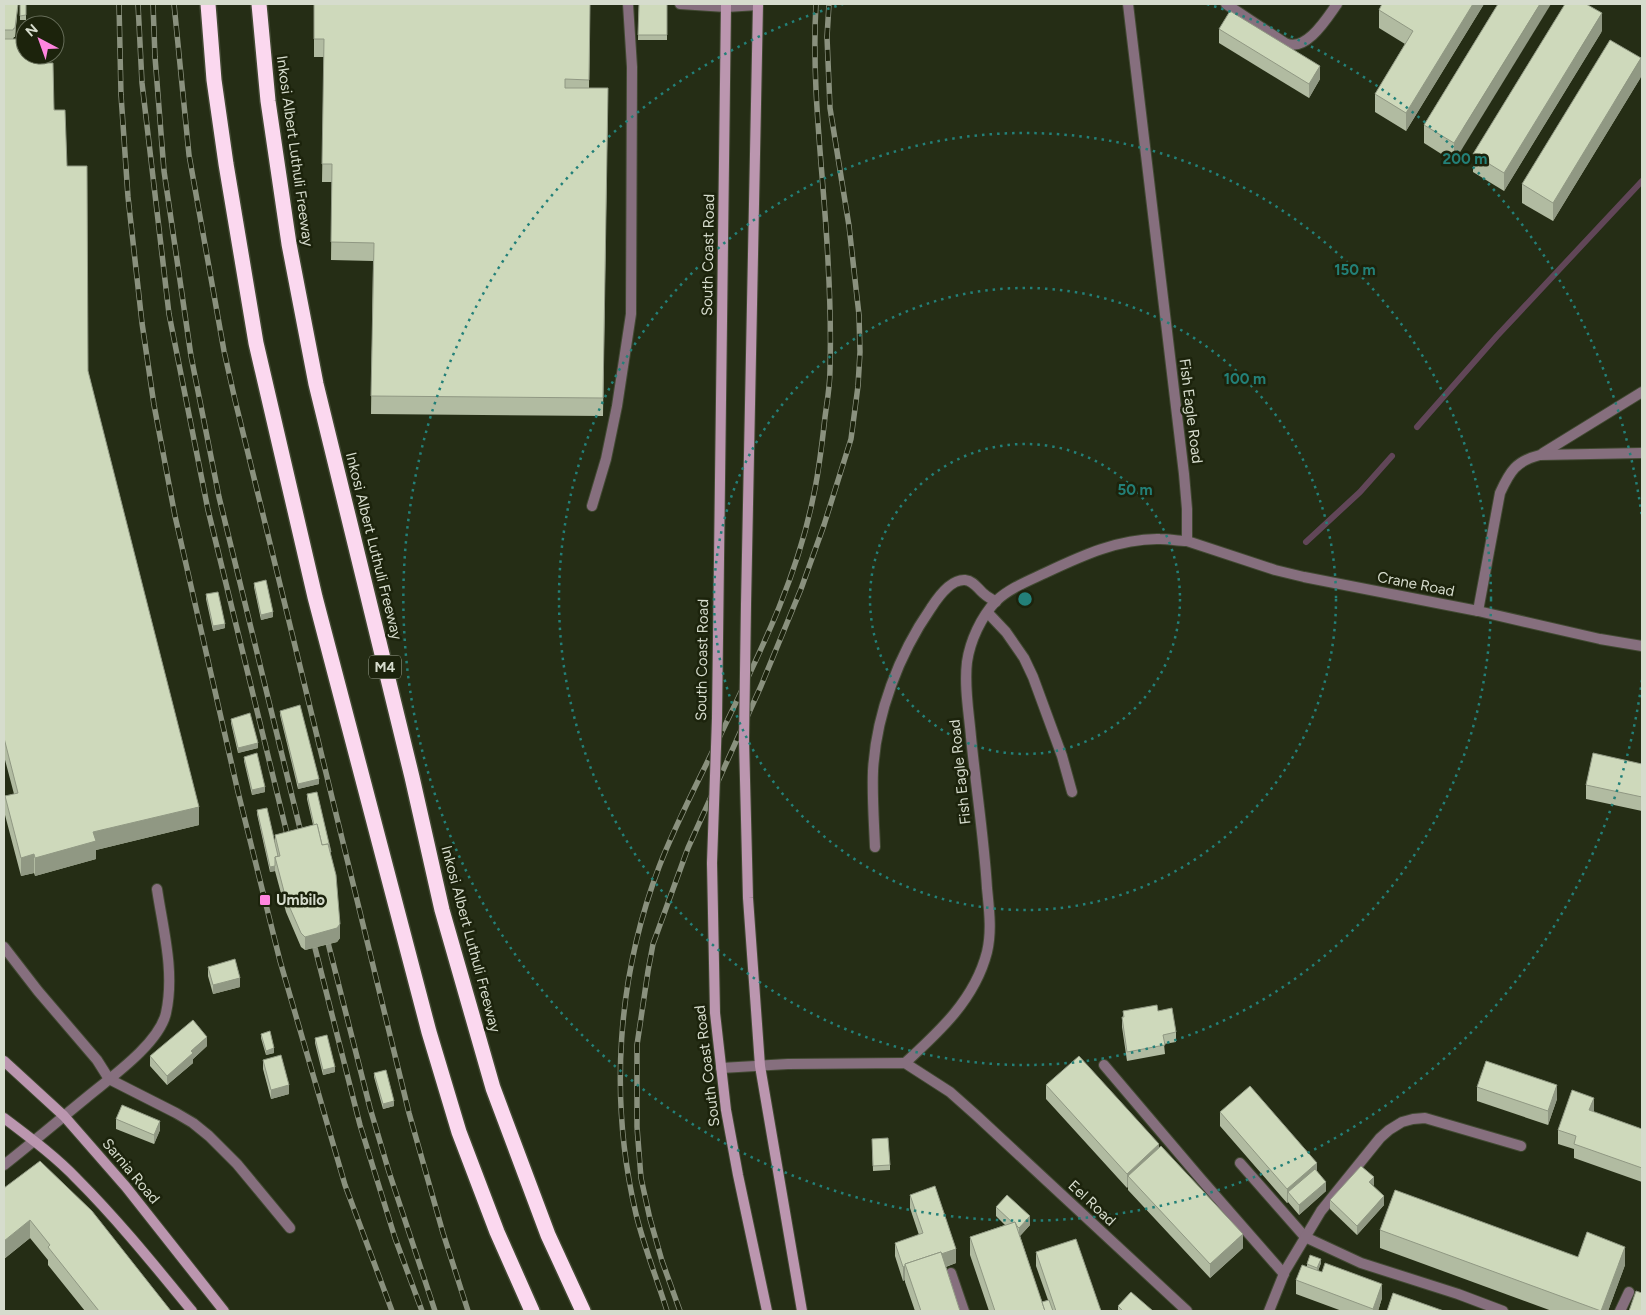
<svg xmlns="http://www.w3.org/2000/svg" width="1646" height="1315" viewBox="0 0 1646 1315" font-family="Figtree,sans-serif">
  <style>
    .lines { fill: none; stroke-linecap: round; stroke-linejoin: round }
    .stream { stroke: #614658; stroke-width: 6 }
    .lane-casing { stroke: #414932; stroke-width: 12 }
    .street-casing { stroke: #414932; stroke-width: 12 }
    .secondary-casing { stroke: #414932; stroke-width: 12 }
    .highway-casing { stroke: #414932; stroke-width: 18 }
    .lane { stroke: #866f7e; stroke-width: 10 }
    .street { stroke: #866f7e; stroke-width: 10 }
    .secondary { stroke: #bb96af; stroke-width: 10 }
    .highway { stroke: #fbd8ef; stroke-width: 15 }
    .rail-casing { stroke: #8a917e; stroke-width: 5.5 }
    .rail { stroke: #1c230c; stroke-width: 4; stroke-dasharray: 11; stroke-linecap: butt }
    .secondary-bridge-casing { stroke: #414932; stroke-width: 12; stroke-linecap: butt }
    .secondary-bridge { stroke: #bb96af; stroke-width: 10 }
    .wall { fill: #b1bba1 }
    .shaded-wall { fill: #909883 }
    .building { fill: #ced9bb; stroke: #909883 }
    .ring { fill: none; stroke: #238078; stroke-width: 2.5; stroke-dasharray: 2.5 5 }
    .poi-dot { fill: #ff85df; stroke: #1c230c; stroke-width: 2 }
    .labels { text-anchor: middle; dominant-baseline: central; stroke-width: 5; stroke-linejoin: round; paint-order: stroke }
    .shield { fill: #1c230c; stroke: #9ea493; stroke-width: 1 }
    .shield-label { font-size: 14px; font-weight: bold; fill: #d6dccd }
    .street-label { font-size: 15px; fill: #d6dccd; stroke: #1c230c }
    .poi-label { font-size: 15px; font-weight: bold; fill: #d6dccd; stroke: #1c230c; text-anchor: start }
    .centre { fill: #238078; stroke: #1c230c; stroke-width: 2.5 }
    .ring-label { font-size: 15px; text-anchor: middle; font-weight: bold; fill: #238078; stroke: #1c230c; stroke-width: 5; stroke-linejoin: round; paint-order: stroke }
  </style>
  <rect width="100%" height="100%" fill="#252d15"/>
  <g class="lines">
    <g class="stream">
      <path d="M1417 427 1497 336 1642 181"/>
      <path d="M1306 542 1360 492 1392 456"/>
    </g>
    <g class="lane-casing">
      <g id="lane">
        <path d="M680 4 726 7 758 5"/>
        <path d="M1226 4 1285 43C1306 53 1327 18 1337 4"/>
        <path d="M1543 453 1642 392"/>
        <path d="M592 506 606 459 617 406 631 314 632 67 628 4"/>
        <path d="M1187 541 1275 570 1304 577 1478 611 1600 639 1642 646"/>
        <path d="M1478 611 1500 493C1510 471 1516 461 1540 455L1642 453"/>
        <path d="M988 613 1006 632 1024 658 1033 677 1062 756 1072 792"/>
        <path d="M875 847C874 822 872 796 873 771 876 714 899 654 931 608 938 597 951 579 965 580 974 581 977 588 983 593 987 597 992 599 996 602"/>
        <path d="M4 947 38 991 97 1060 109 1079 176 1113 193 1123 209 1136 237 1164 290 1228"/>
        <path d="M1104 1065 1200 1178 1284 1274"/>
        <path d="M1240 1163 1305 1237 1361 1263 1458 1294 1503 1311"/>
        <path d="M4 1165C32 1143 59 1120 86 1098 110 1078 159 1044 166 1013 175 972 163 929 157 889"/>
        <path d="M951 1273 964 1311"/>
        <path d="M1269 1311 1285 1271 1321 1211 1380 1138 1389 1130 1402 1122 1413 1119 1425 1118 1521 1146"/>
        <path d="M1620 1311 1629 1292"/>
      </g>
    </g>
    <g class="street-casing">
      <g id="street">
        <path d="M905 1063C940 1031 975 999 987 952 992 931 989 909 987 888 984 838 976 788 971 737 969 713 964 687 967 662 970 641 981 617 996 601 1010 588 1028 581 1045 573 1081 556 1120 538 1160 539 1169 539 1178 541 1187 541V509L1184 474 1128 4"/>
        <path d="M721 1068 788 1064 905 1063 950 1092 977 1116 1187 1311"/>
      </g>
    </g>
    <g class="secondary-casing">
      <g id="secondary">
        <path d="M746 605 758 4"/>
        <path d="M717 718 726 4"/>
        <path d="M744 740 748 898 760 1066 802 1311"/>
        <path d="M712 863 715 1013 726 1110 738 1175 767 1311"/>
        <path d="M4 1061 64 1116 126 1187 224 1311"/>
        <path d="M4 1118C29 1137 55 1156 77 1179 118 1220 155 1266 192 1311"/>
      </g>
    </g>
    <g class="highway-casing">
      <g id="highway">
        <path d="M208 4 214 80 226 164 256 343 315 597 429 1032 459 1132 497 1232 532 1311"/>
        <path d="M259 4 268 101 289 244 316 384 412 777 442 910 493 1088 548 1235 583 1311"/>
      </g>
    </g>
    <use href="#lane" class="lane"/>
    <use href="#street" class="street"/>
    <use href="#secondary" class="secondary"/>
    <use href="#highway" class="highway"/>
    <g class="rail-casing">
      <g id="rail">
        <path d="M119 4 121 95 128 197 142 323 154 405 175 516 238 792 280 961 345 1185 392 1311"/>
        <path d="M138 4 142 83 169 314 208 510 290 846"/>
        <path d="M153 4 155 57 164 171 191 356 219 497 303 841"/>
        <path d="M174 4 189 155 224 351 235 400 409 1113 443 1233 468 1311"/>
        <path d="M325 931 370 1108 389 1172 435 1311"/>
        <path d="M312 936 360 1125 395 1238 422 1311"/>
        <path d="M667 1311C657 1279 644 1247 636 1214 609 1099 617 978 659 867 676 823 699 780 719 738 756 660 796 583 813 498 819 472 822 444 825 417 827 402 830 386 830 370 831 334 830 297 828 261 824 176 811 90 816 4"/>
        <path d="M680 1311 662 1261 650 1219 641 1178 637 1127V1045L648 971 653 944 688 848 761 686 801 589 824 525 851 439 858 386 860 352 859 315 849 226 830 108 827 37 829 4"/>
      </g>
    </g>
    <use href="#rail" class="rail"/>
    <g class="secondary-bridge-casing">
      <g id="secondary-bridge">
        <path d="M744 740 746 605"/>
        <path d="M712 863 717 718"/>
      </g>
    </g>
    <use href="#secondary-bridge" class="secondary-bridge"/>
  </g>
  <g class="wall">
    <path d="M4 4H18L15 37H14L13 39 44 63 67 166 88 371 199 825 96 850V859L35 876 34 873 21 876 5 815V796L14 794 4 756Z"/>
    <rect x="20" y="4" width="6" height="16"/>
    <path d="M314 4H590L589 88H608L603 416 371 414 373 261 331 260 332 182H322L324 57H314Z"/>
    <path d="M639 4H667V40H638Z"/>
    <path d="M1382 4H1484L1406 131 1375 112V94L1405 44 1379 28V10Z"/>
    <path d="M1498 4 1454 162 1424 143V125Z"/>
    <path d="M1219 29 1320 79 1309 98 1219 43Z"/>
    <path d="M1602 31 1504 191 1473 172V154Z"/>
    <path d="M1641 77 1553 221 1522 203V184Z"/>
    <path d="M254 583 273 617 261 620 254 587Z"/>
    <path d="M206 594 225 628 213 631 206 599Z"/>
    <path d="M280 711 319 784 298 789 280 715Z"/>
    <path d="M231 719 258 748 238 753 231 723Z"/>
    <path d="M244 757 265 792 252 795 244 761Z"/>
    <path d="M1642 764V811L1586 799V785Z"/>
    <path d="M307 794 331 857 340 938 337 942 305 950 301 947 286 912 275 871 270 872 257 814V810L275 844V835L313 825 307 799Z"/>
    <path d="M208 967 240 987 213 994 208 976Z"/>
    <path d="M1123 1011H1158L1176 1032V1042L1164 1044 1165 1054 1127 1061 1122 1027V1017H1123Z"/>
    <path d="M261 1034 274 1053 266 1055 261 1038Z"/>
    <path d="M315 1038 335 1072 323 1075 315 1043Z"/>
    <path d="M207 1046 193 1059V1063L167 1085 150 1066V1056Z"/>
    <path d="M263 1060 289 1094 271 1099 263 1069Z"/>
    <path d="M374 1073 394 1106 383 1109 374 1077Z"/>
    <path d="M1046 1085 1159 1147 1243 1248 1210 1278 1128 1190V1186L1127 1188 1046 1099Z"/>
    <path d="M1477 1087 1557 1099 1548 1125 1477 1101Z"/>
    <path d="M1220 1112 1317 1171 1326 1191 1299 1215 1288 1202 1287 1203 1220 1126Z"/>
    <path d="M1594 1112 1642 1129V1182L1574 1158V1149L1558 1144V1130Z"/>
    <path d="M116 1119 160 1130 154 1144 116 1129Z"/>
    <path d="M872 1139 890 1165V1170L873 1171Z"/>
    <path d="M4 1188 171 1311H85L48 1265V1260L30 1238 4 1259Z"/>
    <path d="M910 1195 956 1263 946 1267 960 1311H915L905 1282V1280L903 1281 895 1256V1243L919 1235 910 1208Z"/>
    <path d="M1330 1200 1384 1205 1357 1235 1330 1209Z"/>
    <path d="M996 1207 1030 1225 1020 1236 1042 1302 1048 1300 1036 1266V1252L1101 1311H989L970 1255V1237L1005 1225 996 1216Z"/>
    <path d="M1380 1230 1578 1257 1625 1265 1608 1311H1552L1380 1248Z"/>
    <path d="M1321 1263 1318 1271 1382 1298 1378 1311H1342L1296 1294V1280L1307 1266V1264Z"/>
    <path d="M1118 1306 1153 1311H1118Z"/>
  </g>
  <g class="shaded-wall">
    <path d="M18 4 15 37V28Z"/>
    <path d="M1473 4H1484L1406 131V113Z"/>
    <path d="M1540 4H1551L1454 162V143Z"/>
    <path d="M1602 13V31L1504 191V173Z"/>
    <path d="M1641 58V77L1553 221V203Z"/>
    <path d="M1320 66V79L1309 98V84Z"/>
    <path d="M273 612V617L261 620V615Z"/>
    <path d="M225 624V628L213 631V626Z"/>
    <path d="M258 743V748L238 753V748Z"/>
    <path d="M319 779V784L298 789V784Z"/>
    <path d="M265 787V792L252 795V790Z"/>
    <path d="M199 807V825L96 850V859L35 876V858L93 832Z"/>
    <path d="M34 854V873L21 876V858Z"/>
    <path d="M275 866V871L270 872V867Z"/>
    <path d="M340 924V938L337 942 305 950V937Z"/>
    <path d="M240 978V987L213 994V985Z"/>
    <path d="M207 1037V1046L193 1059V1063L167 1085V1076L191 1051Z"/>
    <path d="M274 1048V1053L266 1055V1051Z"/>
    <path d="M335 1067V1072L323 1075V1070Z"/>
    <path d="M289 1085V1094L271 1099V1090Z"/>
    <path d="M1557 1085V1099L1548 1125V1111Z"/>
    <path d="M1594 1098V1112L1589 1124V1110Z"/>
    <path d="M394 1101V1106L383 1109V1104Z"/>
    <path d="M160 1121V1130L154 1144V1135Z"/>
    <path d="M1159 1144V1157L1128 1176V1186L1127 1188V1174Z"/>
    <path d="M1317 1163V1177L1288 1192V1202L1287 1203V1189Z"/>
    <path d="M1374 1177V1186L1369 1182Z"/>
    <path d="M1326 1182V1191L1299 1215V1205Z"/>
    <path d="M1384 1196V1205L1357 1235V1226Z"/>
    <path d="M1030 1216V1225L1019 1237V1228Z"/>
    <path d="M30 1220V1238L4 1259V1241Z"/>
    <path d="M1243 1234V1248L1210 1278V1264Z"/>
    <path d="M1625 1247V1265L1608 1311H1601Z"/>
    <path d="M956 1249V1263L910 1279 906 1266Z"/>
    <path d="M1321 1259V1263L1317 1273V1268Z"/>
    <path d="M905 1266V1280L903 1281V1267Z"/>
    <path d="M1382 1284V1298L1378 1311H1373V1309Z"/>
  </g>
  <g class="building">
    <path d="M4 4H18L15 28H14L13 30H4Z"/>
    <path d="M20 4H26V15L20 16Z"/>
    <path d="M314 4H590L589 80 565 79V88H608L603 398 371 396 374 243 331 242 332 164H322L324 39H314Z"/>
    <path d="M639 4H667V35H638Z"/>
    <path d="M1382 4H1473L1406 113 1375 94 1413 31 1379 10Z"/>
    <path d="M1498 4H1540L1454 143 1424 125Z"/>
    <path d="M1565 4H1586L1602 13 1504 173 1473 154Z"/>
    <path d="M1230 11 1320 66 1309 84 1219 29Z"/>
    <path d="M4 39H25V55H44V63H53L54 110H65L67 166H87L88 371 199 807 93 832 96 841 35 858 34 854 21 858 5 796 18 793 4 738Z"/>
    <path d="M1610 40 1641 58 1553 203 1522 184Z"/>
    <path d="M266 580 273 612 261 615 254 583Z"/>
    <path d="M218 592 225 624 213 626 206 594Z"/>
    <path d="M300 705 319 779 298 784 280 711Z"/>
    <path d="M250 713 258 743 238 748 231 719Z"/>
    <path d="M257 753 265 787 252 790 244 757Z"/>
    <path d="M1593 753 1642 764V797L1586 785Z"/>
    <path d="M317 792 331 852H330L328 844 322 845 317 824 314 825 307 794Z"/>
    <path d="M267 808 278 856 275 857V866L270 867 257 810Z"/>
    <path d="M317 824 322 845 328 844 336 875 340 924 337 928 305 937 301 933 286 899 275 857 280 856 275 835Z"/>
    <path d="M235 959 240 978 213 985 208 967Z"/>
    <path d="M1157 1005 1158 1011 1172 1008 1176 1032 1163 1035 1165 1045 1127 1052 1122 1017H1124L1123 1011Z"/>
    <path d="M193 1020 207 1037 191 1051 193 1053 167 1076 150 1056Z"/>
    <path d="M270 1031 274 1048 266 1051 261 1034Z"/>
    <path d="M327 1035 335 1067 323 1070 315 1038Z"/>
    <path d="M281 1055 289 1085 271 1090 263 1060Z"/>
    <path d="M1079 1056 1159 1144 1127 1174 1046 1085Z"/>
    <path d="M1486 1061 1557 1085 1548 1111 1477 1087Z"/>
    <path d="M386 1070 394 1101 383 1104 374 1073Z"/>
    <path d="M1250 1086 1317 1163 1287 1189 1220 1112Z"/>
    <path d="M1572 1090 1594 1098 1589 1110 1642 1129V1168L1574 1144 1576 1136 1558 1130Z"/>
    <path d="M122 1105 160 1121 154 1135 116 1119Z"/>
    <path d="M888 1138 890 1165 873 1166 872 1139Z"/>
    <path d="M1161 1146 1243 1234 1210 1264 1128 1176Z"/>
    <path d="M40 1161 92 1211 171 1311H99L48 1247 50 1245 30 1220 4 1241V1188Z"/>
    <path d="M1361 1166 1374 1177 1369 1182 1384 1196 1357 1226 1330 1200Z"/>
    <path d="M1315 1169 1326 1182 1299 1205 1288 1192Z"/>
    <path d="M935 1186 956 1249 941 1254V1252L905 1264V1266L903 1267 895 1243 923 1233 910 1195Z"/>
    <path d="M1395 1190 1578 1257 1587 1232 1625 1247 1601 1311 1380 1230Z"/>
    <path d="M1007 1195 1030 1216 1019 1228 1017 1226 1015 1222 1013 1223 996 1207Z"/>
    <path d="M1015 1222 1045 1311H995L970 1237Z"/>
    <path d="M1076 1239 1101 1311H1056L1036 1252Z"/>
    <path d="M941 1252 960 1311H921L905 1264Z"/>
    <path d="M1310 1255 1321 1259 1317 1268 1307 1264Z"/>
    <path d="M1325 1263 1382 1284 1373 1309 1296 1280 1302 1265 1322 1272Z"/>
    <path d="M1636 1291 1642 1293V1311H1629Z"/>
    <path d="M1131 1292 1153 1311H1123L1118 1306Z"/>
    <path d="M1393 1293 1444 1311H1387Z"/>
    <path d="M1049 1300 1053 1311H1045L1042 1302Z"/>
  </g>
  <g class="ring">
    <circle cx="1025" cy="599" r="155"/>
    <circle cx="1025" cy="599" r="311"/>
    <circle cx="1025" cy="599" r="466"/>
    <path d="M1642 680A622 622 0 1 1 843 4M1207 4A622 622 0 0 1 1642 518"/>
  </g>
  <rect class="poi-dot" x="259" y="894" width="12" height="12" rx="2.5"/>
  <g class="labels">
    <rect class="shield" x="369" y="655.5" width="32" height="23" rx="4"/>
    <g class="shield-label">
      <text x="385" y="667">M4</text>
    </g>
    <g class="street-label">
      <text transform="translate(295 151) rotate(82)">Inkosi Albert Luthuli Freeway</text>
      <text transform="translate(708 255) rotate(-89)">South Coast Road</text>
      <text transform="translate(1191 411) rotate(83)">Fish Eagle Road</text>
      <text transform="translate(374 546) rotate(76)">Inkosi Albert Luthuli Freeway</text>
      <text transform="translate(1416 584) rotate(11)">Crane Road</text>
      <text transform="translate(702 660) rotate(-89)">South Coast Road</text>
      <text transform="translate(960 772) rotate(-96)">Fish Eagle Road</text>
      <text transform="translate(471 939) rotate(75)">Inkosi Albert Luthuli Freeway</text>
      <text transform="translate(707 1066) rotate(-97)">South Coast Road</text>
      <text transform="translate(131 1171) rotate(50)">Sarnia Road</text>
      <text transform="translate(1092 1203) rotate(43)">Eel Road</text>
    </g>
    <g class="poi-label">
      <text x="276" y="900">Umbilo</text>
    </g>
  </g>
  <circle cx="1025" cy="599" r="8" class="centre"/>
  <g class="ring-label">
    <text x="1465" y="164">200 m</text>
    <text x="1355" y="275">150 m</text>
    <text x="1245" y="384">100 m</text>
    <text x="1135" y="495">50 m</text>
  </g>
  <rect width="1646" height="1315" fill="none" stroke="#d6dccd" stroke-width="10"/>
  <g transform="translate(40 40) rotate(319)"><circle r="24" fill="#1c230c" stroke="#666d59"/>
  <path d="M0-4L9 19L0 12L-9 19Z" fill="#ff85df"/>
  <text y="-8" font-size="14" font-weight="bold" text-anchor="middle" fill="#d6dccd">N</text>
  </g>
</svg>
